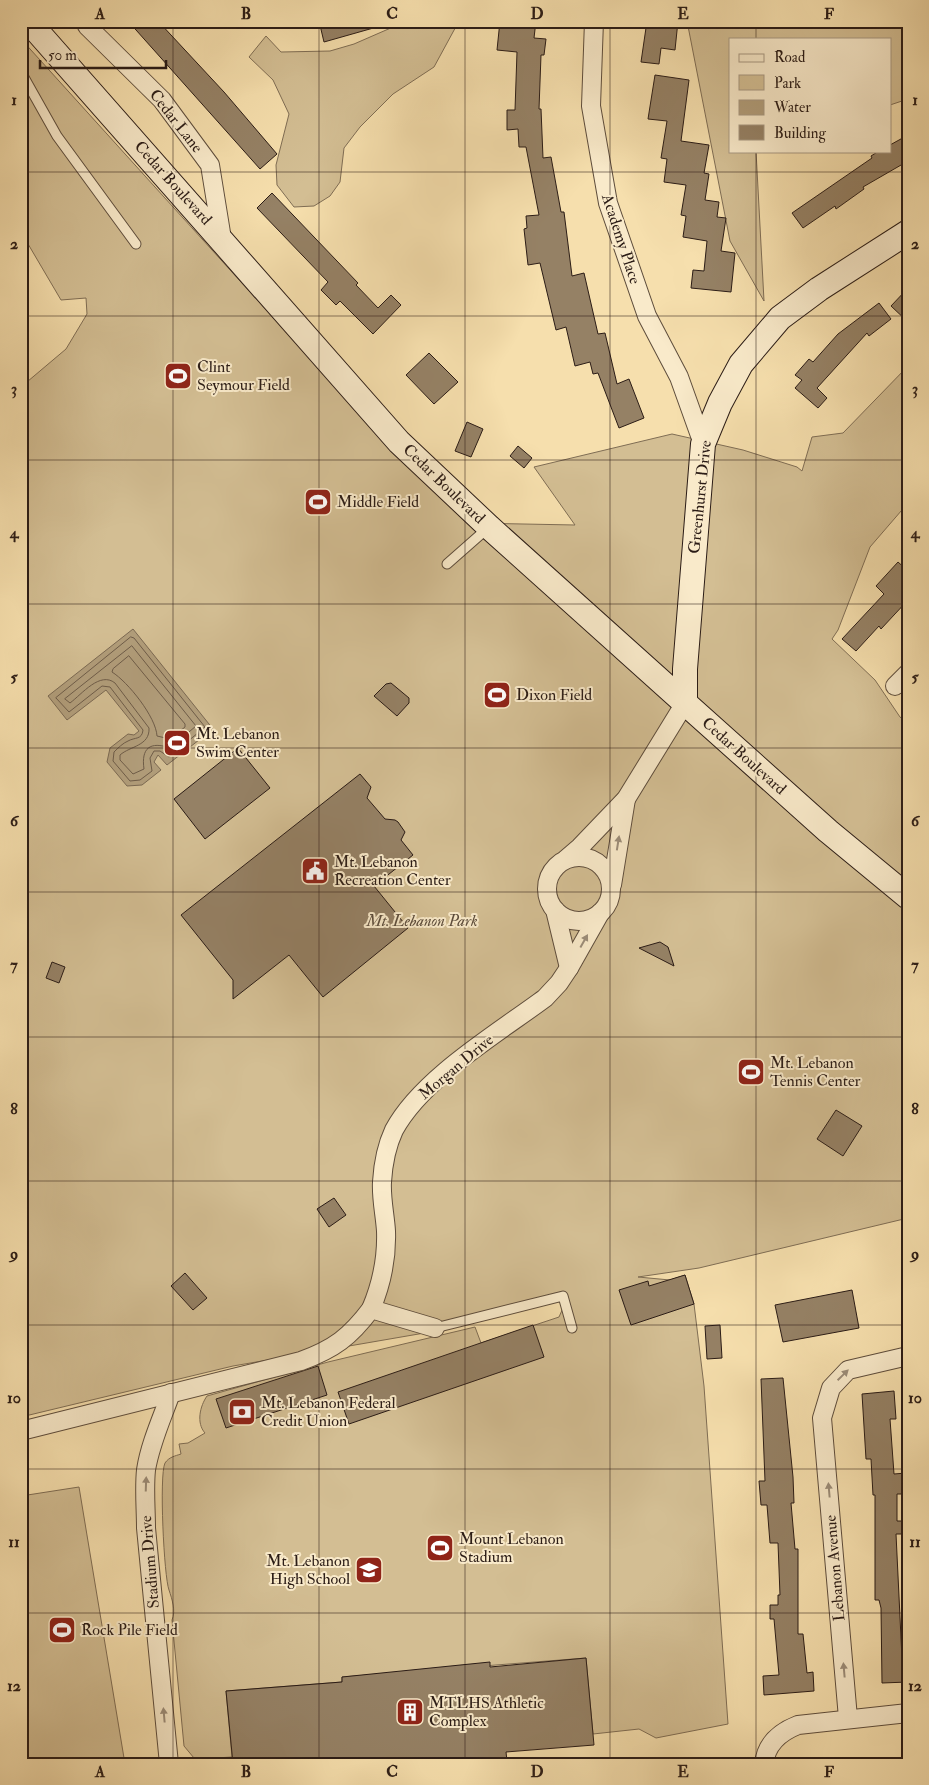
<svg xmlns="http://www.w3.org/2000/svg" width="929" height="1785" viewBox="0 0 929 1785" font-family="'IM FELL Double Pica',serif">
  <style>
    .green { fill: #d3be93; stroke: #7f6d54 }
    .water { fill: #b19d7a; stroke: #7b6952 }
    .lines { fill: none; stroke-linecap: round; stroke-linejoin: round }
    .shore { stroke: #6e5c48; stroke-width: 1 }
    .building { fill: #958165; stroke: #2b1c16 }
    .lane-casing { stroke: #5e4d3c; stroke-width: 11 }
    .street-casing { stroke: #5e4d3c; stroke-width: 20 }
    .secondary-casing { stroke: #2b1c16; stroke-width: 26 }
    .lane { stroke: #f9eaca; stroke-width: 9 }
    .street { stroke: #f9eaca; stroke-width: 18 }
    .secondary { stroke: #f9eaca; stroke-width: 24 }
    .oneway { fill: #9c8d79 }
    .grid { fill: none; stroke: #2b1c16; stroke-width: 1; stroke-opacity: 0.55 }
    .labels { text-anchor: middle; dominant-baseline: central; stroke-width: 4; stroke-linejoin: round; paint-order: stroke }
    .street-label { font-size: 16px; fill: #2b1c16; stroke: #f9eaca }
    .poi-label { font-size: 16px; fill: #2b1c16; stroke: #f9eaca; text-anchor: start }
    .park-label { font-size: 16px; font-style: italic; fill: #5d4d3c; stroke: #f9eaca }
    .neatline { fill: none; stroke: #2b1c16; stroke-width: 2 }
    .grid-label { font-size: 16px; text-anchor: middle; font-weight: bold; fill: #2b1c16 }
  </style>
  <rect width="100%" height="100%" fill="#f6dfad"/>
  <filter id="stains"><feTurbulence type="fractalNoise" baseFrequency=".004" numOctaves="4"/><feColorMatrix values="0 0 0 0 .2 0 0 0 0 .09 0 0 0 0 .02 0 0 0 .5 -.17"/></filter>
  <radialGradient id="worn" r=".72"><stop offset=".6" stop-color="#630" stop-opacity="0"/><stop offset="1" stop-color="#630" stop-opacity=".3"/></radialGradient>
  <g class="green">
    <path d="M397 21H459L434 67 393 94 360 127 344 148 340 182 330 196 314 206 294 207 277 185 276 165 289 114 273 80 249 57 266 36 281 52 330 51 354 44 393 27Z"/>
    <path d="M687 21H908V99L890 105V39H730V151H756L764 301 730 241Z"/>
    <path d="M21 39 393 450 471 523 575 525 534 467 672 434 743 450 797 467 802 471 812 437 843 433 908 366V503L870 547 838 630 832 639 875 680 900 717 908 724V1218L699 1268 638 1277 670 1280 685 1275 694 1304 704 1386 728 1724 656 1738 639 1729 593 1734 586 1658 342 1677V1682L226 1691 232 1757 216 1758V1764H199L184 1746 172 1620C176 1611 172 1599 169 1590 164 1577 159 1475 165 1463 169 1457 175 1456 181 1454L179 1444 188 1443 205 1433C196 1423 200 1406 207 1396L328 1362 475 1327 481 1343 559 1317 567 1299 436 1331 233 1366 21 1417V387L66 349 87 314 86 298 61 300 21 232Z"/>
    <path d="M79 1487 125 1764H21V1496Z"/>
  </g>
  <path class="water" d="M133 629 213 729 167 765 158 755 154 762 161 770 142 785 127 786 107 762 110 748 128 734 134 735 139 731 106 690 67 720 48 696Z"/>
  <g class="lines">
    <g class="shore">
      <path d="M131 637 134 638 205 727 169 757 160 751H154L150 758 152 771 140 780 130 781 113 761 114 752C118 748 123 743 128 741 135 737 142 740 143 730L110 687 102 686 69 712 56 698Z"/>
      <path d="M132 646 196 726 170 748C150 741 141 748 144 769L133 774 120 760V755C130 746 150 746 149 728L115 683C100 671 82 694 70 703L65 699Z"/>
      <path d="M129 656 185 724V727L170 739 157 736C156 717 128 682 112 672L113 669Z"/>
    </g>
  </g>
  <g class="building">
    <path d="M128 21H158L224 92 277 154 260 169Z"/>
    <path d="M319 21H384V25L324 42Z"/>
    <path d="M500 21H536L534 38 546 39 544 55H541L539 109H541L543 158 551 157 561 212H564L572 276 584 273 598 334 605 333 617 384 629 379 644 418 619 428 598 373 593 374 590 362 575 366 566 327 556 330 540 263 528 265 524 229 527 228 526 216 539 215 526 147H519L518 129 507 130V110H515L517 52 497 50Z"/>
    <path d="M647 21H678L675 50 661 48 659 64 641 62Z"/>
    <path d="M655 75 689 80 681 141 709 145 704 173 709 174 705 200 719 202 717 217 726 218 721 251 735 253 731 292 691 288 693 270 704 271 707 241 683 237 686 216 681 215 686 185 664 182 667 159 661 158 667 121 648 119Z"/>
    <path d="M908 135V161L863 187 864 189 836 209 835 206 803 228 792 213 872 158 871 156 879 151H890V145Z"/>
    <path d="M272 193 358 283 356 285 378 308 391 295 401 305 373 334 340 301 336 305 321 290 328 282 257 208Z"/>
    <path d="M908 288V322L891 306Z"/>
    <path d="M879 303 891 319 869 336 867 333 817 388 827 398 818 408 795 388 802 380 795 375 809 359 813 362 838 334Z"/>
    <path d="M429 353 458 382 434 404 406 375Z"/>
    <path d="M467 422 483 429 471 457 455 451Z"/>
    <path d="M518 446 532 458 524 468 510 456Z"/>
    <path d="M898 562 908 571V600L881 629 879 626 856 651 842 639 884 594 876 586Z"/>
    <path d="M391 683 409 698V703L397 716 374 696 386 684Z"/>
    <path d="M238 748 270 788 205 839 174 799Z"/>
    <path d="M360 774 371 787 367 798 385 819 395 820 398 822 405 832 401 840 413 855 374 886 408 928 323 997 289 955 233 999V980L181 915Z"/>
    <path d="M660 942 668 947 674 966 639 948Z"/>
    <path d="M52 962 65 967 59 983 46 978Z"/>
    <path d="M836 1110 862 1126 843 1156 817 1139Z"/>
    <path d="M334 1198 346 1215 329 1227 317 1209Z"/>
    <path d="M185 1273 207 1298 193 1310 171 1286Z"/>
    <path d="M685 1275 694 1304 631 1325 619 1290 648 1281 649 1286Z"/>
    <path d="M852 1290 859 1328 783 1342 775 1305Z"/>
    <path d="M533 1325 544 1357 349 1424 338 1392Z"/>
    <path d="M720 1325 722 1358 707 1359 705 1326Z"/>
    <path d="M318 1366 327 1395 226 1428 216 1399Z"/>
    <path d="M783 1378 793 1477 794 1503H791L795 1549H798V1634H803L807 1673 813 1672 814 1691 764 1695 763 1676 779 1675 774 1619H770V1605H778V1595H780L778 1543H770L767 1505H761L759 1481H765L761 1379Z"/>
    <path d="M894 1391 896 1419H890L894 1474 906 1473 907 1494H897V1521H908V1534H896L902 1659H908V1682L882 1683 881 1608 879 1600H875V1495H873L871 1459H866L862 1394Z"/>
    <path d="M586 1658 594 1745 506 1752 507 1761 474 1764H233L226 1691 342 1682V1677L490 1662V1667Z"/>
  </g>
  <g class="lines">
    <g class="lane-casing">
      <g id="lane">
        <path d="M21 72 57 136 136 244"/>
        <path d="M447 564 489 527"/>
        <path d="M435 1328 563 1296 572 1328"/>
      </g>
    </g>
    <g class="street-casing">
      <g id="street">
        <path d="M594 21 591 106 608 203 647 316 679 377 703 444"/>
        <path d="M87 26 162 100 210 165 222 239"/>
        <path d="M895 686 908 673"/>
        <circle cx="579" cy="889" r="32"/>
        <path d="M566 859 580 847 626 799 685 703"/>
        <path d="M612 885 626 799"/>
        <path d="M555 910 569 968"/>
        <path d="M371 1309C382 1283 387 1259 386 1231 385 1215 381 1198 382 1182 383 1165 387 1145 394 1130 422 1078 498 1033 545 998L559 983 569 968 600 913"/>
        <path d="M21 1431 301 1361C334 1349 350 1337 371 1309L435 1328"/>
        <path d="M848 1718 822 1418 831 1388 848 1370 908 1356"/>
        <path d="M169 1764 146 1528C146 1509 144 1489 146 1470 150 1444 162 1418 171 1393"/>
        <path d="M764 1764C766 1744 780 1732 798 1725L908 1713"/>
      </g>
    </g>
    <g class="secondary-casing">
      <g id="secondary">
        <path d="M28 21 399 442 489 527 685 703 828 831 908 897"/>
        <path d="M685 703V669L703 444 720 403 741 364 780 318 819 289 908 232"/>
      </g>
    </g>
    <use href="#lane" class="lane"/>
    <use href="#street" class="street"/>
    <use href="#secondary" class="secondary"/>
  </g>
  <defs><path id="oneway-solid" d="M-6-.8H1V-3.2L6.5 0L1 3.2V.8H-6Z" transform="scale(1.25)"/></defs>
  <g class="oneway">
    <use href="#oneway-solid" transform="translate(618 843) rotate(-81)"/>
    <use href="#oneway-solid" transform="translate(584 941) rotate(-61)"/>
    <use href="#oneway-solid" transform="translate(843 1375) rotate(-44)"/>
    <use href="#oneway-solid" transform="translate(146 1484) rotate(-88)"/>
    <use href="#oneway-solid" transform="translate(829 1490) rotate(-95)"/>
    <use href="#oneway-solid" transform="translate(844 1670) rotate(-95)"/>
    <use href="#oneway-solid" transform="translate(164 1715) rotate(-95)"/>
  </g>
  <path class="grid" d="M173 21V1764M319 21V1764M465 21V1764M610 21V1764M756 21V39M756 151V1764M21 172H908M21 316H908M21 460H908M21 604H908M21 748H908M21 892H908M21 1037H908M21 1181H908M21 1325H908M21 1469H908M21 1613H908"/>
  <defs>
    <g id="stadium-square" transform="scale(1.4375)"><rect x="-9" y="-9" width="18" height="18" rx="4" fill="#8f2418" stroke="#f9eaca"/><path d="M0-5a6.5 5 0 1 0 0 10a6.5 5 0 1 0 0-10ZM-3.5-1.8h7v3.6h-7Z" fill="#fff"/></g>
    <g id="civic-square" transform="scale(1.4375)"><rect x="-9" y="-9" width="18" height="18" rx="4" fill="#8f2418" stroke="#f9eaca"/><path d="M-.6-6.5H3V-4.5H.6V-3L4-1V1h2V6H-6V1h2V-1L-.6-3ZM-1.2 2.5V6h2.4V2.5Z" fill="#fff"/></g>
    <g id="bank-square" transform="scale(1.4375)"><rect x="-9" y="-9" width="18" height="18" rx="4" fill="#8f2418" stroke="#f9eaca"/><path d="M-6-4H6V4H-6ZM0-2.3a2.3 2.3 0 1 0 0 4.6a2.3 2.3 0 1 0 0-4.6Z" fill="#fff"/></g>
    <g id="school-square" transform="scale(1.4375)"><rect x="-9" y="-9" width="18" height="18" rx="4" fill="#8f2418" stroke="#f9eaca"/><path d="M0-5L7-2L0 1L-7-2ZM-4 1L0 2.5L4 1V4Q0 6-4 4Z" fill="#fff"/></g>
    <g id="building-square" transform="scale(1.4375)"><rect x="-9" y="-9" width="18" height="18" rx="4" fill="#8f2418" stroke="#f9eaca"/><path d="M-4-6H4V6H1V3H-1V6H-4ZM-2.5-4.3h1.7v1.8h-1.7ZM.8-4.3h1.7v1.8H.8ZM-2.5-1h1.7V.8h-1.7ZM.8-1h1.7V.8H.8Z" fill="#fff"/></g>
  </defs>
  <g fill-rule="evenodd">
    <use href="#stadium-square" x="178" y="376"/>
    <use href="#stadium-square" x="318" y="502"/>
    <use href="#stadium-square" x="497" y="695"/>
    <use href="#stadium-square" x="177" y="743"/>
    <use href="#civic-square" x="315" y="871"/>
    <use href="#stadium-square" x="751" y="1072"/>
    <use href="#bank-square" x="242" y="1412"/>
    <use href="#stadium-square" x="440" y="1548"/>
    <use href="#school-square" x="369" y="1570"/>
    <use href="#stadium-square" x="62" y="1630"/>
    <use href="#building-square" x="410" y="1712"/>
  </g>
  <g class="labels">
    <g class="street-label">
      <text transform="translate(176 121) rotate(52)">Cedar Lane</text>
      <text transform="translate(173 183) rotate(48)">Cedar Boulevard</text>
      <text transform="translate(621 239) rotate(72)">Academy Place</text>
      <text transform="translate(444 484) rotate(44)">Cedar Boulevard</text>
      <text transform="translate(700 497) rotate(-84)">Greenhurst Drive</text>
      <text transform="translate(744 756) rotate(42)">Cedar Boulevard</text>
      <text transform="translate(456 1067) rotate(-40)">Morgan Drive</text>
      <text transform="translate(150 1562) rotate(-95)">Stadium Drive</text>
      <text transform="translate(835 1568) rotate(-95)">Lebanon Avenue</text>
    </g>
    <g class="poi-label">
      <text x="197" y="367">Clint<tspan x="197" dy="18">Seymour Field</tspan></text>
      <text x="337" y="502">Middle Field</text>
      <text x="516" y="695">Dixon Field</text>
      <text x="196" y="734">Mt. Lebanon<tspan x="196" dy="18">Swim Center</tspan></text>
      <text x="334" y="862">Mt. Lebanon<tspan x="334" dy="18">Recreation Center</tspan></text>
      <text x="770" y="1063">Mt. Lebanon<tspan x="770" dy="18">Tennis Center</tspan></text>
      <text x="261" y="1403">Mt. Lebanon Federal<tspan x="261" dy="18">Credit Union</tspan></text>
      <text x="459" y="1539">Mount Lebanon<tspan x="459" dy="18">Stadium</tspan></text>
      <text x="350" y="1561" text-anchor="end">Mt. Lebanon<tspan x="350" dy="18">High School</tspan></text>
      <text x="81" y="1630">Rock Pile Field</text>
      <text x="429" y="1703">MTLHS Athletic<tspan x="429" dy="18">Complex</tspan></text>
    </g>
    <g class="park-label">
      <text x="422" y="921">Mt. Lebanon Park</text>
    </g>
  </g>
  <rect width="929" height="1785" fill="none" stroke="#f6dfad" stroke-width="55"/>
  <rect x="729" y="38" width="162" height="115" fill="#f9eaca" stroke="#a79882"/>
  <rect x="739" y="54" width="25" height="8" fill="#f9eaca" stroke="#a79882"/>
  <text x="774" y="62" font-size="15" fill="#2b1c16">Road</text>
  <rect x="739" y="75" width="25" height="15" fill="#d3be93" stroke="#a79882"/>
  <text x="774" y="88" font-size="15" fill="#2b1c16">Park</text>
  <rect x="739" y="100" width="25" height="15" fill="#b19d7a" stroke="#a79882"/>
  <text x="774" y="112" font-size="15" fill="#2b1c16">Water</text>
  <rect x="739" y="125" width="25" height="15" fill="#958165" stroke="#a79882"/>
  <text x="774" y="138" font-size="15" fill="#2b1c16">Building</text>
  <path d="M40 60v8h126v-8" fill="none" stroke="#2b1c16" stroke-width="2.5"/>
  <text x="48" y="60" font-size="15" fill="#2b1c16" stroke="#f9eaca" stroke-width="4" paint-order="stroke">50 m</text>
  <rect x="28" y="28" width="874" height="1730" class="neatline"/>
  <g class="grid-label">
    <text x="100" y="19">A</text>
    <text x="246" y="19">B</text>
    <text x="392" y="19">C</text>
    <text x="537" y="19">D</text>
    <text x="683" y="19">E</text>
    <text x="829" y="19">F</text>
    <text x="14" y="105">1</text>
    <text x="915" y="105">1</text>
    <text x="14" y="249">2</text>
    <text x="915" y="249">2</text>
    <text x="14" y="394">3</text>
    <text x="915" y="394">3</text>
    <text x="14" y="538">4</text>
    <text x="915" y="538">4</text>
    <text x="14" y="682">5</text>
    <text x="915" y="682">5</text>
    <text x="14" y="826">6</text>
    <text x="915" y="826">6</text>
    <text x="14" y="970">7</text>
    <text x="915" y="970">7</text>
    <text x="14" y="1114">8</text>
    <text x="915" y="1114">8</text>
    <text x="14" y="1259">9</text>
    <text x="915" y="1259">9</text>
    <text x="14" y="1403">10</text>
    <text x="915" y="1403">10</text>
    <text x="14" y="1547">11</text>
    <text x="915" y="1547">11</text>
    <text x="14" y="1691">12</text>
    <text x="915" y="1691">12</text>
    <text x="100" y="1777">A</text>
    <text x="246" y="1777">B</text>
    <text x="392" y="1777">C</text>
    <text x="537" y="1777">D</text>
    <text x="683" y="1777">E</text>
    <text x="829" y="1777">F</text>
  </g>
  <rect width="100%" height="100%" filter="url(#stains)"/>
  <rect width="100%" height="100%" fill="url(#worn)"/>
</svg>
